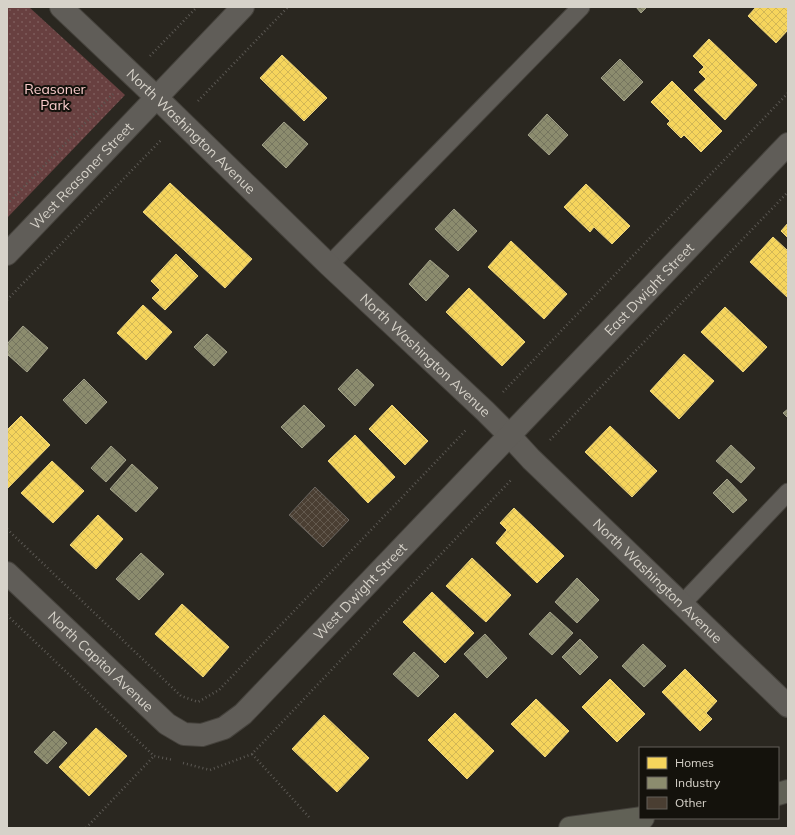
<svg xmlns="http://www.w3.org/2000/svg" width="795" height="835" viewBox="0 0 795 835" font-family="Mulish,sans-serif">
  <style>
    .grass { fill: url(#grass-dots) }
    .homes { fill: url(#homes-cross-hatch); stroke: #ecd47d }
    .industry { fill: url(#industry-cross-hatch); stroke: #a2a189 }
    .building { fill: url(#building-cross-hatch); stroke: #6a6560 }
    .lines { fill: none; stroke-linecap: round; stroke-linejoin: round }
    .lane-casing { stroke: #45423c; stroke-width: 19 }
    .street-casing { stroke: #45423c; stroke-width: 24 }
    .primary-casing { stroke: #45423c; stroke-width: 24 }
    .path { stroke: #5c5954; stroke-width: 2.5; stroke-dasharray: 1 3; stroke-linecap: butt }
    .lane { stroke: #605d58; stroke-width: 17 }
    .street { stroke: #605d58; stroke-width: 22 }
    .primary { stroke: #616156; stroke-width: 22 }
    .labels { text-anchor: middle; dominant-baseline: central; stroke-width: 4; stroke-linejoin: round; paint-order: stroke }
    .park-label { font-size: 14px; fill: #f9cccc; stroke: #14120c }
    .street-label { font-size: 14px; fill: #d6d2c9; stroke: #14120c }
  </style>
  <defs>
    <pattern id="grass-dots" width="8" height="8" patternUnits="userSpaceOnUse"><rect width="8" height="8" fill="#684040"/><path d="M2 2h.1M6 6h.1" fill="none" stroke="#7d5b5a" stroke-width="1.8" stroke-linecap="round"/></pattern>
    <pattern id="homes-cross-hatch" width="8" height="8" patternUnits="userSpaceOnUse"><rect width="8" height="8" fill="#f6d55c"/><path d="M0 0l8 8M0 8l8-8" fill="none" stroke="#d2b756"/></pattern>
    <pattern id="industry-cross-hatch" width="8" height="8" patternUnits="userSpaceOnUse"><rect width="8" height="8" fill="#8c8c6e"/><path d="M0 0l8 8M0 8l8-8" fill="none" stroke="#75755f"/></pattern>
    <pattern id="building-cross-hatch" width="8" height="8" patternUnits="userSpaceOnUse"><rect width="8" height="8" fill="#4a3e32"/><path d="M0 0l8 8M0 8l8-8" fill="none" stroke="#63594e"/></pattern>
  </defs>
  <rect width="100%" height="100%" fill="#2a2720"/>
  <path class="grass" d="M7 7H29L125 95 7 218Z"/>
  <g class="homes">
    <path d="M756 7H788V30L776 43 748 16Z"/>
    <path d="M709 39 757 85 725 120 694 90 706 79 699 72 704 67 693 56Z"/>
    <path d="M282 55 327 98 304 121 260 78Z"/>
    <path d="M672 81 722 131 701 152 684 135 681 138 667 124 670 121 651 102Z"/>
    <path d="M170 183 252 259 225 288 143 212Z"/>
    <path d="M586 184 630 226 612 244 594 227 590 232 564 207Z"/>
    <path d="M788 223V238L781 231Z"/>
    <path d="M773 237 788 251V298L750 262Z"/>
    <path d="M511 241 567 294 544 319 488 267Z"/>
    <path d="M176 254 198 276 165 310 152 298 160 290 151 281Z"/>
    <path d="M469 288 525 342 502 366 446 312Z"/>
    <path d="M143 305 172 332 146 360 117 333Z"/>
    <path d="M725 307 767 347 743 372 701 332Z"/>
    <path d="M684 354 714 381 679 419 650 391Z"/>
    <path d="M392 405 428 441 405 465 369 429Z"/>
    <path d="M21 416 50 445 7 489V430Z"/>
    <path d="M610 426 657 471 632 497 585 452Z"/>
    <path d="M355 435 395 477 368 503 328 461Z"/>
    <path d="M52 461 84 491 53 523 21 493Z"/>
    <path d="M514 508 564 556 537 583 496 543 507 530 500 523Z"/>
    <path d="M98 515 123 539 96 569 70 545Z"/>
    <path d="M472 558 511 595 486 622 446 586Z"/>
    <path d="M432 592 474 633 445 663 403 622Z"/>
    <path d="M182 604 229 647 203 677 155 634Z"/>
    <path d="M685 669 717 701 706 713 712 719 700 731 662 692Z"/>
    <path d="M610 679 645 714 617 742 582 707Z"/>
    <path d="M536 699 569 731 545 757 511 724Z"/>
    <path d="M455 713 494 751 467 779 428 740Z"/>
    <path d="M324 715 369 758 337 792 292 749Z"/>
    <path d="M96 728 127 756 89 796 59 767Z"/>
  </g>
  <g class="industry">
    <path d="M636 7H647L641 13Z"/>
    <path d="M620 59 643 82 624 101 601 78Z"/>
    <path d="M547 114 568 135 549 155 528 135Z"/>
    <path d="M284 122 308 144 286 168 262 145Z"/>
    <path d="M454 209 477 231 458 251 435 229Z"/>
    <path d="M430 260 449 276 426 301 409 284Z"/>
    <path d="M23 326 48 348 27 372 7 354V344Z"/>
    <path d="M207 334 227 352 214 366 194 347Z"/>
    <path d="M357 369 374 385 355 406 338 389Z"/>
    <path d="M84 379 107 402 86 424 63 400Z"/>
    <path d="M304 405 325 426 302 448 281 427Z"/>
    <path d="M788 409V418L783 413Z"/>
    <path d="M731 445 755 468 741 483 716 461Z"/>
    <path d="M111 446 126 460 106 482 91 468Z"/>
    <path d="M132 464 158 488 136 512 110 489Z"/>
    <path d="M727 479 747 500 733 513 713 493Z"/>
    <path d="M141 553 164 574 139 600 116 579Z"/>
    <path d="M577 578 599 600 577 623 555 602Z"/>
    <path d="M550 612 573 633 552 655 529 634Z"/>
    <path d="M485 634 507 658 487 678 464 654Z"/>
    <path d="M580 639 598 657 580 675 562 657Z"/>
    <path d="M643 644 666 666 644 687 622 666Z"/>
    <path d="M414 652 439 676 418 697 393 674Z"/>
    <path d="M54 731 67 743 47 764 34 752Z"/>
  </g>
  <path class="building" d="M315 487 349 520 323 547 289 515Z"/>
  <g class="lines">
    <g class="lane-casing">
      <g id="lane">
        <path d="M329 265 581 7"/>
        <path d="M682 604 788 492"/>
      </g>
    </g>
    <g class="street-casing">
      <g id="street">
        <path id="s1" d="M61 7 156 97 329 265 485 411 509 435 531 459 788 706"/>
        <path id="s2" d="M7 254 243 7"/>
        <path id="s3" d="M7 573 167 724 184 734 202 735 224 728 243 714 788 144"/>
      </g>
    </g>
    <g class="primary-casing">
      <g id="primary">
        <path d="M778 794 788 791"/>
        <path d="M570 828 643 818"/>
      </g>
    </g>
    <g class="path">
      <path d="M150 56 197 7"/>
      <path d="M198 101 288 7"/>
      <path d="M7 204 113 94"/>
      <path d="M7 300 162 139"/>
      <path d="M503 392 788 93"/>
      <path d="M550 440 788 192"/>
      <path d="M7 529 181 696 198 702 219 690 466 430"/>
      <path d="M7 615 154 756 173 760"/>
      <path d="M252 754 309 817"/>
      <path d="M183 763 210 770 252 754 512 479"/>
      <path d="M86 828 154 756"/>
    </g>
    <use href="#lane" class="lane"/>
    <use href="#street" class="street"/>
    <use href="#primary" class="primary"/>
  </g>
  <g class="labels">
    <g class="park-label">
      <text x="55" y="89">Reasoner<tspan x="55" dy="16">Park</tspan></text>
    </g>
    <g class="street-label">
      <text stroke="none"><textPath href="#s1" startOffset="180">North Washington Avenue</textPath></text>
      <text stroke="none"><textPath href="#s2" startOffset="108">West Reasoner Street</textPath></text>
      <text stroke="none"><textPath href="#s3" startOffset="892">East Dwight Street</textPath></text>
      <text stroke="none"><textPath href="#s1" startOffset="504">North Washington Avenue</textPath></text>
      <text stroke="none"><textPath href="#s1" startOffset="828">North Washington Avenue</textPath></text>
      <text stroke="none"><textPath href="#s3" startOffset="474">West Dwight Street</textPath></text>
      <text stroke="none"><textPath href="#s3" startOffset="129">North Capitol Avenue</textPath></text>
    </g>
  </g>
  <rect width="795" height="835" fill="none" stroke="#d6d2c9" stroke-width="16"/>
  <rect x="639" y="747" width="140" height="72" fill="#14120c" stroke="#625f58"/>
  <rect x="647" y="757" width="20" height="12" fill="#f6d55c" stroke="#625f58"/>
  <text x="675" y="767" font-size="12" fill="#d6d2c9">Homes</text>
  <rect x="647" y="777" width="20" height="12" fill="#8c8c6e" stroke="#625f58"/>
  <text x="675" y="787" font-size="12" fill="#d6d2c9">Industry</text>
  <rect x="647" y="797" width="20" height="12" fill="#4a3e32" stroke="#625f58"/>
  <text x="675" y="807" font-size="12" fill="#d6d2c9">Other</text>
</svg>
